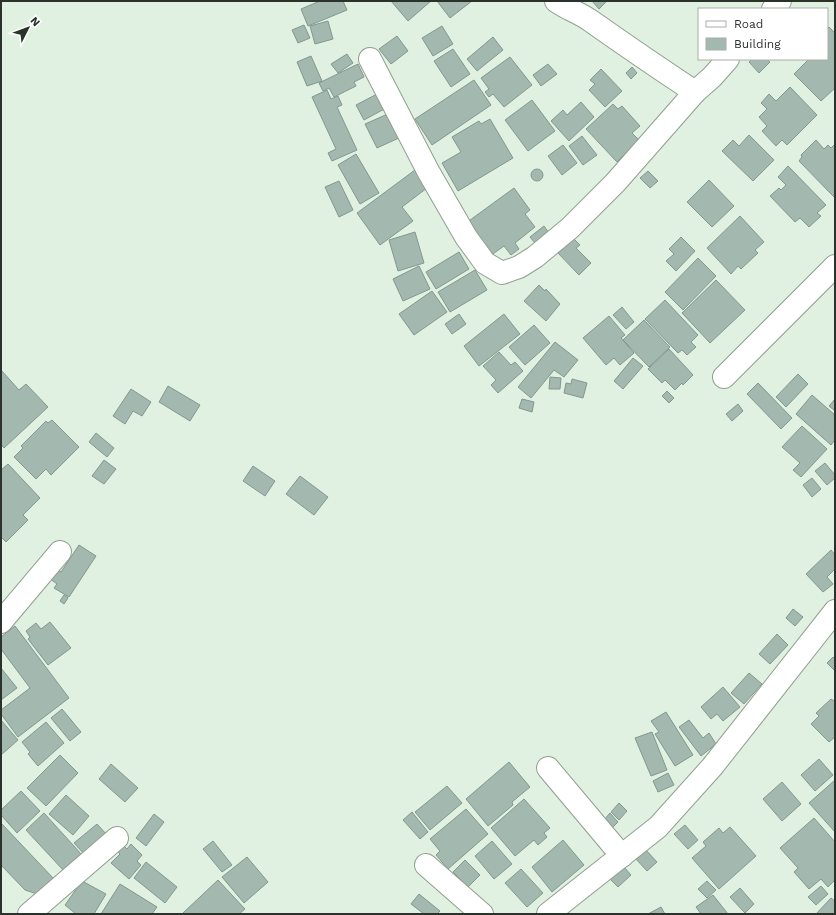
<svg xmlns="http://www.w3.org/2000/svg" width="836" height="915" viewBox="0 0 836 915" font-family="'Work Sans',sans-serif">
  <style>
    .building { fill: #a3b9af; stroke: #82978e }
    .lines { fill: none; stroke-linecap: round; stroke-linejoin: round }
    .minor-casing { stroke: #909f90; stroke-width: 24 }
    .minor { stroke: #fff; stroke-width: 22 }
  </style>
  <rect width="100%" height="100%" fill="#e1f1e1"/>
  <g class="building">
    <path d="M320 1H343L347 10 308 26 301 9Z"/>
    <path d="M391 1H431L408 21Z"/>
    <path d="M437 1H472L450 18Z"/>
    <path d="M592 1H607L599 9Z"/>
    <path d="M328 21 333 39 315 44 310 26Z"/>
    <path d="M304 25 310 38 298 43 292 30Z"/>
    <path d="M442 26 453 44 433 56 422 38Z"/>
    <path d="M829 27 835 33V88L821 101 794 74 809 59H827V29Z"/>
    <path d="M397 36 408 51 391 64 379 49Z"/>
    <path d="M493 37 503 50 477 71 467 59Z"/>
    <path d="M453 49 470 74 451 87 434 61Z"/>
    <path d="M347 54 353 63 338 73 331 64Z"/>
    <path d="M311 56 322 81 307 86 297 62Z"/>
    <path d="M510 57 532 85 504 107 493 94 489 97 485 92 489 89 481 78Z"/>
    <path d="M752 59H767L770 62 759 73 749 62Z"/>
    <path d="M358 64 364 77 354 82 356 86 334 97 329 88 323 91 319 83Z"/>
    <path d="M548 64 557 74 541 86 533 75Z"/>
    <path d="M632 67 637 73 631 79 626 73Z"/>
    <path d="M601 69 622 91 605 107 589 90 595 84 590 80Z"/>
    <path d="M474 80 491 105 432 145 415 119Z"/>
    <path d="M790 87 817 115 787 145 782 140 776 146 762 131 767 126 759 117 767 109 761 103 769 94 776 101Z"/>
    <path d="M327 90 331 99 338 96 342 105 337 107 357 150 332 161 328 153 336 149 312 97Z"/>
    <path d="M379 93 388 107 364 120 356 105Z"/>
    <path d="M532 100 555 131 528 151 505 120Z"/>
    <path d="M581 102 594 117 569 141 551 121 563 110 567 115Z"/>
    <path d="M613 104 618 109 622 106 640 126 632 133 639 140 617 162 586 129Z"/>
    <path d="M390 113 401 137 377 148 365 124Z"/>
    <path d="M490 119 513 158 458 191 442 163 461 152 452 137 479 121 481 124Z"/>
    <path d="M749 135 774 160 753 181 722 151 733 140 739 146Z"/>
    <path d="M582 136 597 155 583 165 569 146Z"/>
    <path d="M816 140 824 149 828 145 831 148 835 144V198L799 161 802 157 801 155Z"/>
    <path d="M563 145 577 163 562 175 548 156Z"/>
    <path d="M356 154 379 193 360 204 338 165Z"/>
    <path d="M788 166 826 205 817 213 821 216 809 227 800 218 795 222 770 196 779 188 781 190 786 185 778 177Z"/>
    <circle cx="537" cy="175" r="6"/>
    <path d="M415 170 427 188 402 207 413 221 380 245 357 213Z"/>
    <path d="M648 171 658 181 650 188 640 178Z"/>
    <path d="M709 180 734 206 712 227 687 202Z"/>
    <path d="M339 181 353 210 339 217 325 187Z"/>
    <path d="M514 188 530 210 525 214 535 227 515 243 519 249 511 255 504 246 490 256 466 223Z"/>
    <path d="M740 216 764 242 755 250 758 253 741 269 738 266 731 274 707 248Z"/>
    <path d="M544 226 549 233 535 243 530 237Z"/>
    <path d="M415 232 424 263 398 271 389 240Z"/>
    <path d="M681 237 695 251 676 271 666 261 674 254 669 249Z"/>
    <path d="M574 239 580 245 576 248 591 263 579 275 558 253Z"/>
    <path d="M459 252 469 269 436 289 426 272Z"/>
    <path d="M698 258 716 276 683 310 665 292Z"/>
    <path d="M419 266 430 289 403 301 393 279Z"/>
    <path d="M475 270 487 290 450 312 438 292Z"/>
    <path d="M716 280 745 310 710 343 682 313Z"/>
    <path d="M539 285 545 291 546 289 560 304 546 321 524 301Z"/>
    <path d="M432 291 447 312 414 335 399 314Z"/>
    <path d="M665 300 698 335 691 342 696 347 687 355 682 350 678 353 645 319Z"/>
    <path d="M622 307 634 322 626 329 613 315Z"/>
    <path d="M459 314 466 324 452 334 445 324Z"/>
    <path d="M504 314 520 334 479 366 464 346Z"/>
    <path d="M609 316 625 335 621 338 634 353 620 365 614 358 606 365 583 338Z"/>
    <path d="M644 320 670 347 649 367 623 340Z"/>
    <path d="M534 325 550 343 525 365 509 347Z"/>
    <path d="M555 342 578 360 564 377 554 370 531 398 518 387Z"/>
    <path d="M669 349 693 375 683 385 682 383 675 390 665 380 662 383 648 369Z"/>
    <path d="M499 352 511 365 515 362 523 371 498 393 491 385 496 380 483 366Z"/>
    <path d="M633 358 643 366 623 389 614 381Z"/>
    <path d="M1 370 19 390 26 384 48 407 4 448 1 444Z"/>
    <path d="M798 374 808 384 786 407 776 397Z"/>
    <path d="M550 377 561 378 560 389H549Z"/>
    <path d="M572 379 587 383 583 398 564 393 566 383 571 384Z"/>
    <path d="M758 383 792 418 781 429 747 394Z"/>
    <path d="M168 386 200 405 190 421 159 402Z"/>
    <path d="M131 389 151 402 142 416 133 411 125 424 113 416Z"/>
    <path d="M667 391 674 398 669 403 662 396Z"/>
    <path d="M812 395 835 415V440L831 445 796 414Z"/>
    <path d="M522 399 534 402 532 412 519 408Z"/>
    <path d="M835 399V411L829 406Z"/>
    <path d="M738 404 743 411 732 421 726 414Z"/>
    <path d="M52 420 79 447 51 475 46 469 36 479 14 457 23 448 21 446 46 421 48 423Z"/>
    <path d="M802 426 827 449 801 477 793 470 800 463 782 447Z"/>
    <path d="M96 433 114 448 107 457 89 442Z"/>
    <path d="M104 460 116 469 104 484 92 476Z"/>
    <path d="M825 463 835 475V478L827 485 815 471Z"/>
    <path d="M8 464 40 498 23 515 28 520 6 542 1 537V470Z"/>
    <path d="M253 466 275 481 265 496 243 481Z"/>
    <path d="M300 476 328 497 314 515 286 494Z"/>
    <path d="M812 478 821 489 812 497 803 485Z"/>
    <path d="M79 545 96 556 69 597 54 588 57 584 49 578 55 568 61 572Z"/>
    <path d="M831 550 835 555V569L827 577 833 584 823 592 806 574Z"/>
    <path d="M64 595 68 598 64 604 60 601Z"/>
    <path d="M793 609 803 617 795 626 786 618Z"/>
    <path d="M50 622 71 648 48 665 28 639 30 637 26 631 36 623 41 629Z"/>
    <path d="M15 626 69 698 18 737 1 714V710L30 688 1 649V637Z"/>
    <path d="M777 634 788 645 770 664 759 654Z"/>
    <path d="M833 657 835 659V671L827 663Z"/>
    <path d="M1 668 17 688 1 700Z"/>
    <path d="M749 673 762 684 744 704 731 693Z"/>
    <path d="M723 687 740 707 723 721 717 714 711 719 701 707Z"/>
    <path d="M831 699 834 701 835 700V737L829 742 811 724 819 716 816 713Z"/>
    <path d="M62 709 81 732 70 741 51 718Z"/>
    <path d="M666 712 693 755 675 766 655 734 659 732 651 721Z"/>
    <path d="M1 720 18 740 1 755Z"/>
    <path d="M689 720 703 738 709 733 716 744 701 756 679 727Z"/>
    <path d="M46 722 64 743 38 766 28 754 30 752 22 742Z"/>
    <path d="M652 732 667 770 651 776 635 738Z"/>
    <path d="M60 755 78 773 46 806 27 788Z"/>
    <path d="M819 759 833 775 815 791 801 775Z"/>
    <path d="M509 762 530 787 512 802 513 805 488 826 466 799Z"/>
    <path d="M111 764 138 788 125 802 99 779Z"/>
    <path d="M668 773 674 785 658 792 653 781Z"/>
    <path d="M835 780V832L809 803Z"/>
    <path d="M782 782 801 804 782 821 763 799Z"/>
    <path d="M447 786 462 803 430 830 415 812Z"/>
    <path d="M21 791 40 811 17 833 1 815V810Z"/>
    <path d="M66 795 89 816 73 835 49 814Z"/>
    <path d="M524 799 550 828 544 833 547 837 538 845 534 840 515 856 491 828Z"/>
    <path d="M619 803 627 811 619 820 611 812Z"/>
    <path d="M466 809 488 834 448 869 436 855 440 851 430 839Z"/>
    <path d="M412 812 428 832 420 839 403 820Z"/>
    <path d="M44 813 82 855 64 871 26 830Z"/>
    <path d="M610 813 618 822 612 828 604 820Z"/>
    <path d="M154 814 164 822 146 846 136 838Z"/>
    <path d="M814 818 835 842V880L828 887 821 879 809 889 794 872 798 868 780 848Z"/>
    <path d="M1 823 54 879 40 895 25 890 1 865Z"/>
    <path d="M97 824 107 835 85 855 74 843Z"/>
    <path d="M685 825 698 840 688 849 674 834Z"/>
    <path d="M730 827 756 856 719 889 692 858 706 846 703 842 719 828 723 833Z"/>
    <path d="M563 840 584 865 552 892 532 867Z"/>
    <path d="M213 841 232 865 222 872 203 849Z"/>
    <path d="M492 841 512 864 494 879 475 856Z"/>
    <path d="M122 844 127 849 131 844 142 855 137 861 141 865 129 879 111 863 120 854 116 850Z"/>
    <path d="M645 849 657 862 647 871 635 858Z"/>
    <path d="M247 857 268 882 244 903 222 877Z"/>
    <path d="M465 860 480 875 468 887 453 872Z"/>
    <path d="M146 862 177 887 165 903 134 878Z"/>
    <path d="M624 867 631 875 618 887 610 879Z"/>
    <path d="M521 869 543 893 527 907 505 883Z"/>
    <path d="M218 880 245 909 239 914H184L183 913Z"/>
    <path d="M82 881 106 894 94 914H76L65 905Z"/>
    <path d="M707 881 716 890 707 898 698 889Z"/>
    <path d="M120 884 157 907 152 914H101Z"/>
    <path d="M821 886 828 894 816 905 808 897Z"/>
    <path d="M740 888 754 904 745 913 730 897Z"/>
    <path d="M419 894 440 911 437 914H424L411 904Z"/>
    <path d="M713 895 728 914H701L696 907Z"/>
    <path d="M831 898 835 901V914H816Z"/>
    <path d="M661 907 665 914H648Z"/>
  </g>
  <g class="lines">
    <g class="minor-casing">
      <g id="minor">
        <path d="M556 1C567 9 580 13 591 21 625 45 660 69 695 92"/>
        <path d="M773 9 780 1"/>
        <path d="M370 59 428 171 466 237 485 263 502 273 519 267 535 257 570 228 615 183 695 92 712 77 728 59"/>
        <path d="M724 377 835 266"/>
        <path d="M1 622 60 552"/>
        <path d="M548 768 622 856"/>
        <path d="M426 865 482 914"/>
        <path d="M29 914 117 838"/>
        <path d="M548 914 658 827 712 767 835 611"/>
      </g>
    </g>
    <use href="#minor" class="minor"/>
  </g>
  <rect width="836" height="915" fill="none" stroke="#2b312b" stroke-width="4"/>
  <rect x="698" y="8" width="130" height="52" fill="#ffffff" stroke="#aaadaa"/>
  <rect x="706" y="21" width="20" height="6" fill="#ffffff" stroke="#aaadaa"/>
  <text x="734" y="28" font-size="12" fill="#2b312b">Road</text>
  <rect x="706" y="38" width="20" height="12" fill="#a3b9af" stroke="#aaadaa"/>
  <text x="734" y="48" font-size="12" fill="#2b312b">Building</text>
  <g transform="translate(28 28) rotate(48)" stroke="#ffffff" stroke-width="3" paint-order="stroke">
  <path d="M0-3L7 15L0 10L-7 15Z" fill="#2b312b"/>
  <text y="-6" font-size="11" font-weight="bold" text-anchor="middle" fill="#2b312b">N</text>
  </g>
</svg>
